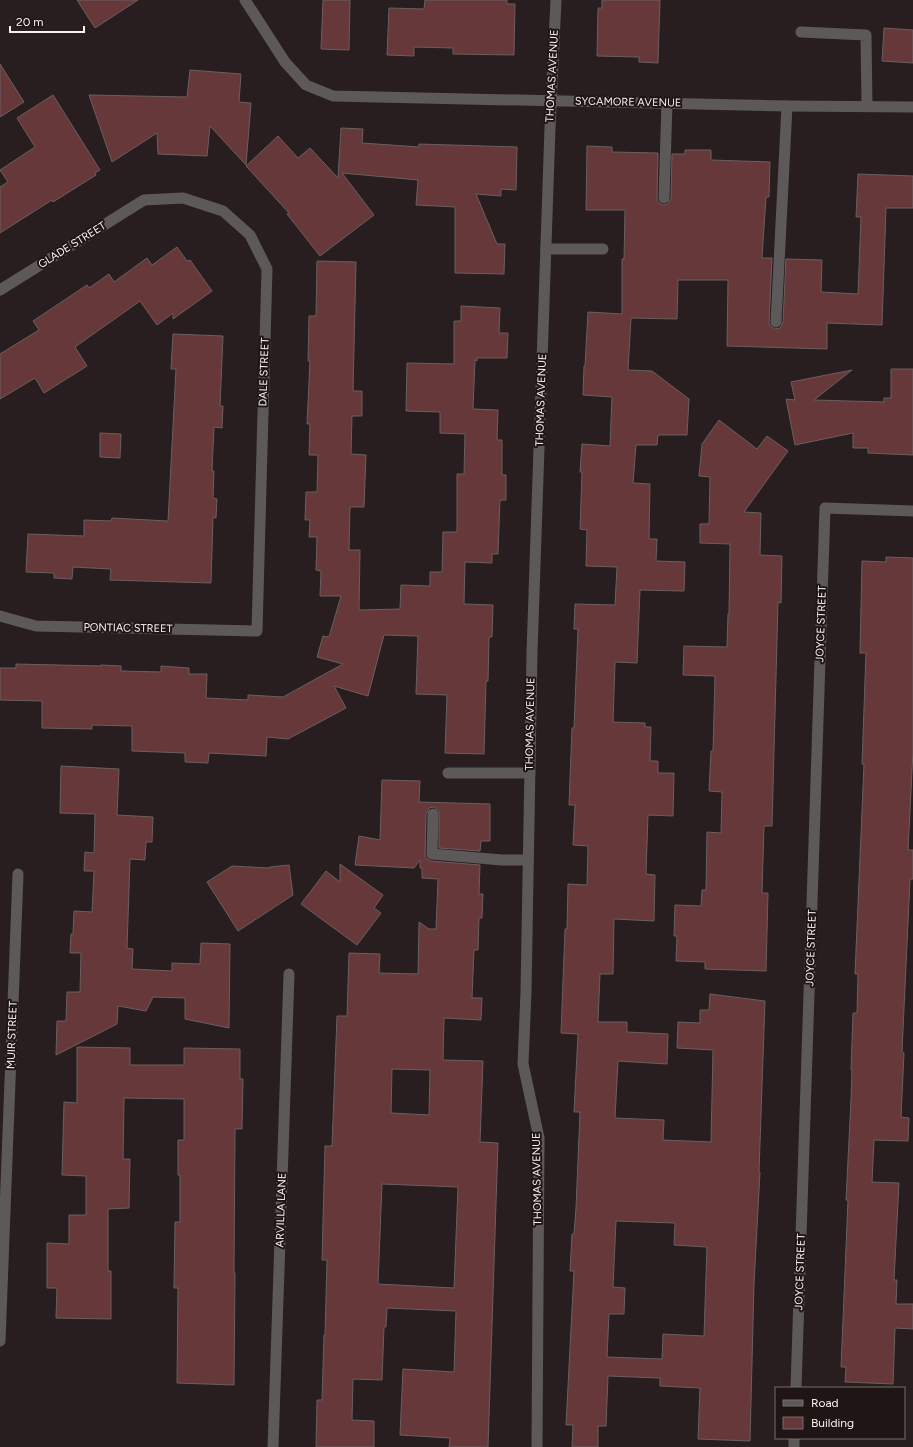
<svg xmlns="http://www.w3.org/2000/svg" width="913" height="1447" viewBox="0 0 913 1447" font-family="Figtree,sans-serif">
  <style>
    .building { fill: #66383a; stroke: #6b5f5f; fill-rule: evenodd }
    .lines { fill: none; stroke-linecap: round; stroke-linejoin: round }
    .service { stroke: #5e5959; stroke-width: 11 }
    .minor { stroke: #5e5959; stroke-width: 11 }
    .labels { text-anchor: middle; dominant-baseline: central; stroke-width: 4; stroke-linejoin: round; paint-order: stroke }
    .street-label { font-size: 11px; fill: #f9f1f1; stroke: #1f1515 }
  </style>
  <rect width="100%" height="100%" fill="#281e1f"/>
  <g class="building">
    <path d="M77 0H138L95 28Z"/>
    <path d="M323 0H350L349 50 321 49Z"/>
    <path d="M425 0H507V4H515L514 55 453 54V48L414 47V56L387 55 389 8 424 9Z"/>
    <path d="M602 0H660L658 63 639 62V57L597 56 598 8H602Z"/>
    <path d="M884 28 913 30V63L882 61Z"/>
    <path d="M0 64 24 102 0 117Z"/>
    <path d="M190 70 241 74 239 102 251 103 246 165 210 126 207 156 158 154 157 133 112 162 89 95 187 97Z"/>
    <path d="M53 95 100 170 95 173 96 175 53 202 52 200 0 233V187L8 182 0 170 35 147 17 118Z"/>
    <path d="M341 128 363 129 362 143 419 147V144L517 147 516 190 501 189V196L476 194 497 244H505L504 274 455 273V207L416 205 418 180 342 173 374 215 320 256 287 214 289 213 246 166 278 136 298 158 310 148 338 178Z"/>
    <path d="M587 146 612 147V152L658 153 657 198 658 202 663 205 668 204 671 198 672 154H685V150H711V160L770 162 769 197H766L762 258H772L769 322 770 326 775 329 780 328 783 322 786 259 822 260 821 292 858 294 861 217H856L858 174 913 176V208H886L882 325 827 323V349L727 346 728 280H678L677 319 631 318 628 370 652 371 689 399 687 435H658L657 445H636L633 483 650 484 649 539H657L656 561 685 562 684 591 640 590 637 663 615 662 613 722 645 723V727H651L650 761H658V773H674L673 816 648 815 646 874 655 875 654 921 614 919 613 974H600L598 1022H627V1032L668 1034 667 1064 618 1061 615 1118 664 1120 663 1140 711 1142 713 1050 677 1048 678 1022 700 1023V1010H709L710 994 765 1001 759 1172H760L754 1284 750 1441 698 1439 700 1388 660 1386V1378L608 1376 606 1426H598V1447H572L573 1425H566L574 1271H570L572 1234H574L576 1208 580 1112H574L578 1034 561 1033 565 929H567L568 884 587 885 588 846 573 845 575 805H569L572 728H574L578 629H574L575 604 615 605 617 567 586 566 587 530 580 529 582 472H580L582 444 610 446 612 397 583 395 584 366H585L588 312 622 314V259H624L625 210H586ZM616 1221 675 1223 674 1245 707 1247 704 1336 663 1334 662 1359 607 1357 609 1314H624L625 1288 613 1287Z"/>
    <path d="M177 247 187 261 190 260 212 291 173 319V313L157 325 140 301 75 347 87 366 44 393 35 378 0 399V354L39 330 33 321 87 285 89 288 109 274 114 282 147 258 152 265Z"/>
    <path d="M317 261 356 262 353 391H362V416H352L351 454 366 455 364 507H350L349 550H360L359 610 400 609 401 585 430 586V572H442L443 532H457V474H464L465 434 440 433V412L406 411 407 363 454 364V321H461V306L500 308 499 333H508L507 358H477V361L475 360 473 409 498 410 497 440H502V475H506V500H500L498 554H492V563L465 562 464 604 493 605 492 637H489L488 681H486L484 754 445 753 447 695 416 694 418 636 384 635 368 696 334 686 346 708 288 739 267 737 266 756 209 753 208 763 185 762V753L132 751V726L92 725V729L42 728V701L0 700V668H16V664L101 666V665L121 666V671L161 672V666L189 668V674H207L206 698 248 700V695L283 697 343 664 317 657 323 636 329 637 341 596H320L321 571 316 570 317 537H309L310 520H305L306 492H317L318 455H309L310 424H307L310 361H308L309 316H316Z"/>
    <path d="M173 334 223 336 220 406H223L222 428 214 427 212 471H214L213 498 217 499 216 518 213 517 211 583 110 580 111 569 73 567 72 579 54 578V573L26 572 28 534 84 536V520L111 521 112 518 168 521 176 369H171Z"/>
    <path d="M891 369H913V455L868 453V448H853V433L795 445 786 399 795 400 791 382 852 370 814 400 884 402V398H891Z"/>
    <path d="M719 420 757 449 767 436 788 451 744 512 761 513 760 555 782 556 781 603 778 602 772 826H764L762 893H768L766 971 705 969V962L676 961 677 936H674L675 905 701 906 702 890H706L707 832 721 833 722 792 709 791 711 751H713L715 676 683 675 684 646 727 647 728 614H729L730 544 700 543V524H709L710 477 699 476 702 444Z"/>
    <path d="M100 433 121 434 120 458 100 457Z"/>
    <path d="M886 557 913 558V751L908 850H913V879H910L902 1052 904 1053 901 1117 909 1118 908 1141 874 1140 872 1182 899 1183 894 1280H897L896 1304H913V1329L895 1328 893 1384 845 1382 846 1367H841L848 1200H846L851 1100 852 1070H851L853 1013H857L858 974H855L864 764H862L866 653H860L862 561 886 562Z"/>
    <path d="M61 766 119 769 117 815 153 817 152 842H146L145 860 130 859 127 948 133 949 132 969 172 971V963L200 964 201 943 230 944 229 1028 185 1019V998L153 997 146 1011 118 1006 117 1024 56 1055 57 1021H66L67 992H80L81 953H70L71 934H73L74 911 92 912 94 871H84L85 852 94 853 95 814 60 813Z"/>
    <path d="M382 780 420 781 419 802 490 804V841H481L480 851 439 848V811L434 807 429 808 426 814 425 854 426 858 431 861 480 865 479 894H483L482 918H479L478 950H474L472 998H482L481 1020 444 1018 443 1060 483 1061 480 1142 498 1143 488 1447H449L450 1438 400 1435 403 1369 454 1372 456 1311 387 1308 386 1327H384L382 1380 353 1379 352 1420 374 1421V1447H316L317 1400H322L324 1335H325L327 1260H322L325 1146H332L337 1016H347L349 953 380 954 379 973 418 974 419 922 429 929H436L438 879 422 878V868H420V860L414 868 355 865 359 836 380 840ZM392 1069 430 1070 429 1115 391 1113ZM382 1184 458 1187 454 1288 378 1284Z"/>
    <path d="M340 864 383 895 374 908 381 913 357 945 301 904 326 871 340 882Z"/>
    <path d="M289 865 293 895 238 931 207 882 232 866 270 868V867Z"/>
    <path d="M77 1047 130 1048V1065H184V1048L240 1049V1079H243L242 1129H235L234 1273H235L234 1385 177 1383 178 1288H174L175 1222H180V1175H178V1140H184V1099L124 1098 123 1159H130L129 1208 108 1209V1271H111V1319L56 1318 57 1288H47V1243L69 1244V1215H86V1176L62 1175 64 1102 77 1103Z"/>
  </g>
  <g class="lines">
    <g class="service">
      <path d="M801 32 866 35 867 106"/>
      <path d="M664 198 667 103"/>
      <path d="M546 249H603"/>
      <path d="M776 322 787 106"/>
      <path d="M448 773H530"/>
      <path d="M433 814 432 854 502 860H528"/>
    </g>
    <g class="minor">
      <path d="M245 0 285 62 306 85 333 96 787 106 913 107"/>
      <path d="M0 290 144 200 183 198 223 211 250 235 267 269 257 631 36 626 0 616"/>
      <path d="M0 1341 18 874"/>
      <path d="M796 1388 825 508 913 511"/>
      <path d="M273 1447 289 974"/>
      <path d="M537 1447 539 1138 523 1064 526 992 532 652 550 128 556 0"/>
      <path d="M794 1447V1438"/>
    </g>
  </g>
  <g class="labels">
    <g class="street-label">
      <text transform="translate(552 76) rotate(-87)">THOMAS AVENUE</text>
      <text transform="translate(628 102) rotate(1)">SYCAMORE AVENUE</text>
      <text transform="translate(72 245) rotate(-32)">GLADE STREET</text>
      <text transform="translate(264 372) rotate(-88)">DALE STREET</text>
      <text transform="translate(541 400) rotate(-88)">THOMAS AVENUE</text>
      <text transform="translate(821 624) rotate(-88)">JOYCE STREET</text>
      <text transform="translate(128 628) rotate(1)">PONTIAC STREET</text>
      <text transform="translate(530 724) rotate(-89)">THOMAS AVENUE</text>
      <text transform="translate(811 948) rotate(-88)">JOYCE STREET</text>
      <text transform="translate(12 1035) rotate(-88)">MUIR STREET</text>
      <text transform="translate(537 1179) rotate(-91)">THOMAS AVENUE</text>
      <text transform="translate(281 1210) rotate(-88)">ARVILLA LANE</text>
      <text transform="translate(800 1272) rotate(-88)">JOYCE STREET</text>
    </g>
  </g>
  <rect x="775" y="1387" width="130" height="52" fill="#1f1515" stroke="#766d6d"/>
  <rect x="783" y="1400" width="20" height="6" fill="#5e5959" stroke="#766d6d"/>
  <text x="811" y="1407" font-size="12" fill="#f9f1f1">Road</text>
  <rect x="783" y="1417" width="20" height="12" fill="#66383a" stroke="#766d6d"/>
  <text x="811" y="1427" font-size="12" fill="#f9f1f1">Building</text>
  <path d="M10 26v6h74v-6" fill="none" stroke="#f9f1f1" stroke-width="2"/>
  <text x="16" y="26" font-size="12" fill="#f9f1f1" stroke="#1f1515" stroke-width="3" paint-order="stroke">20 m</text>
</svg>
